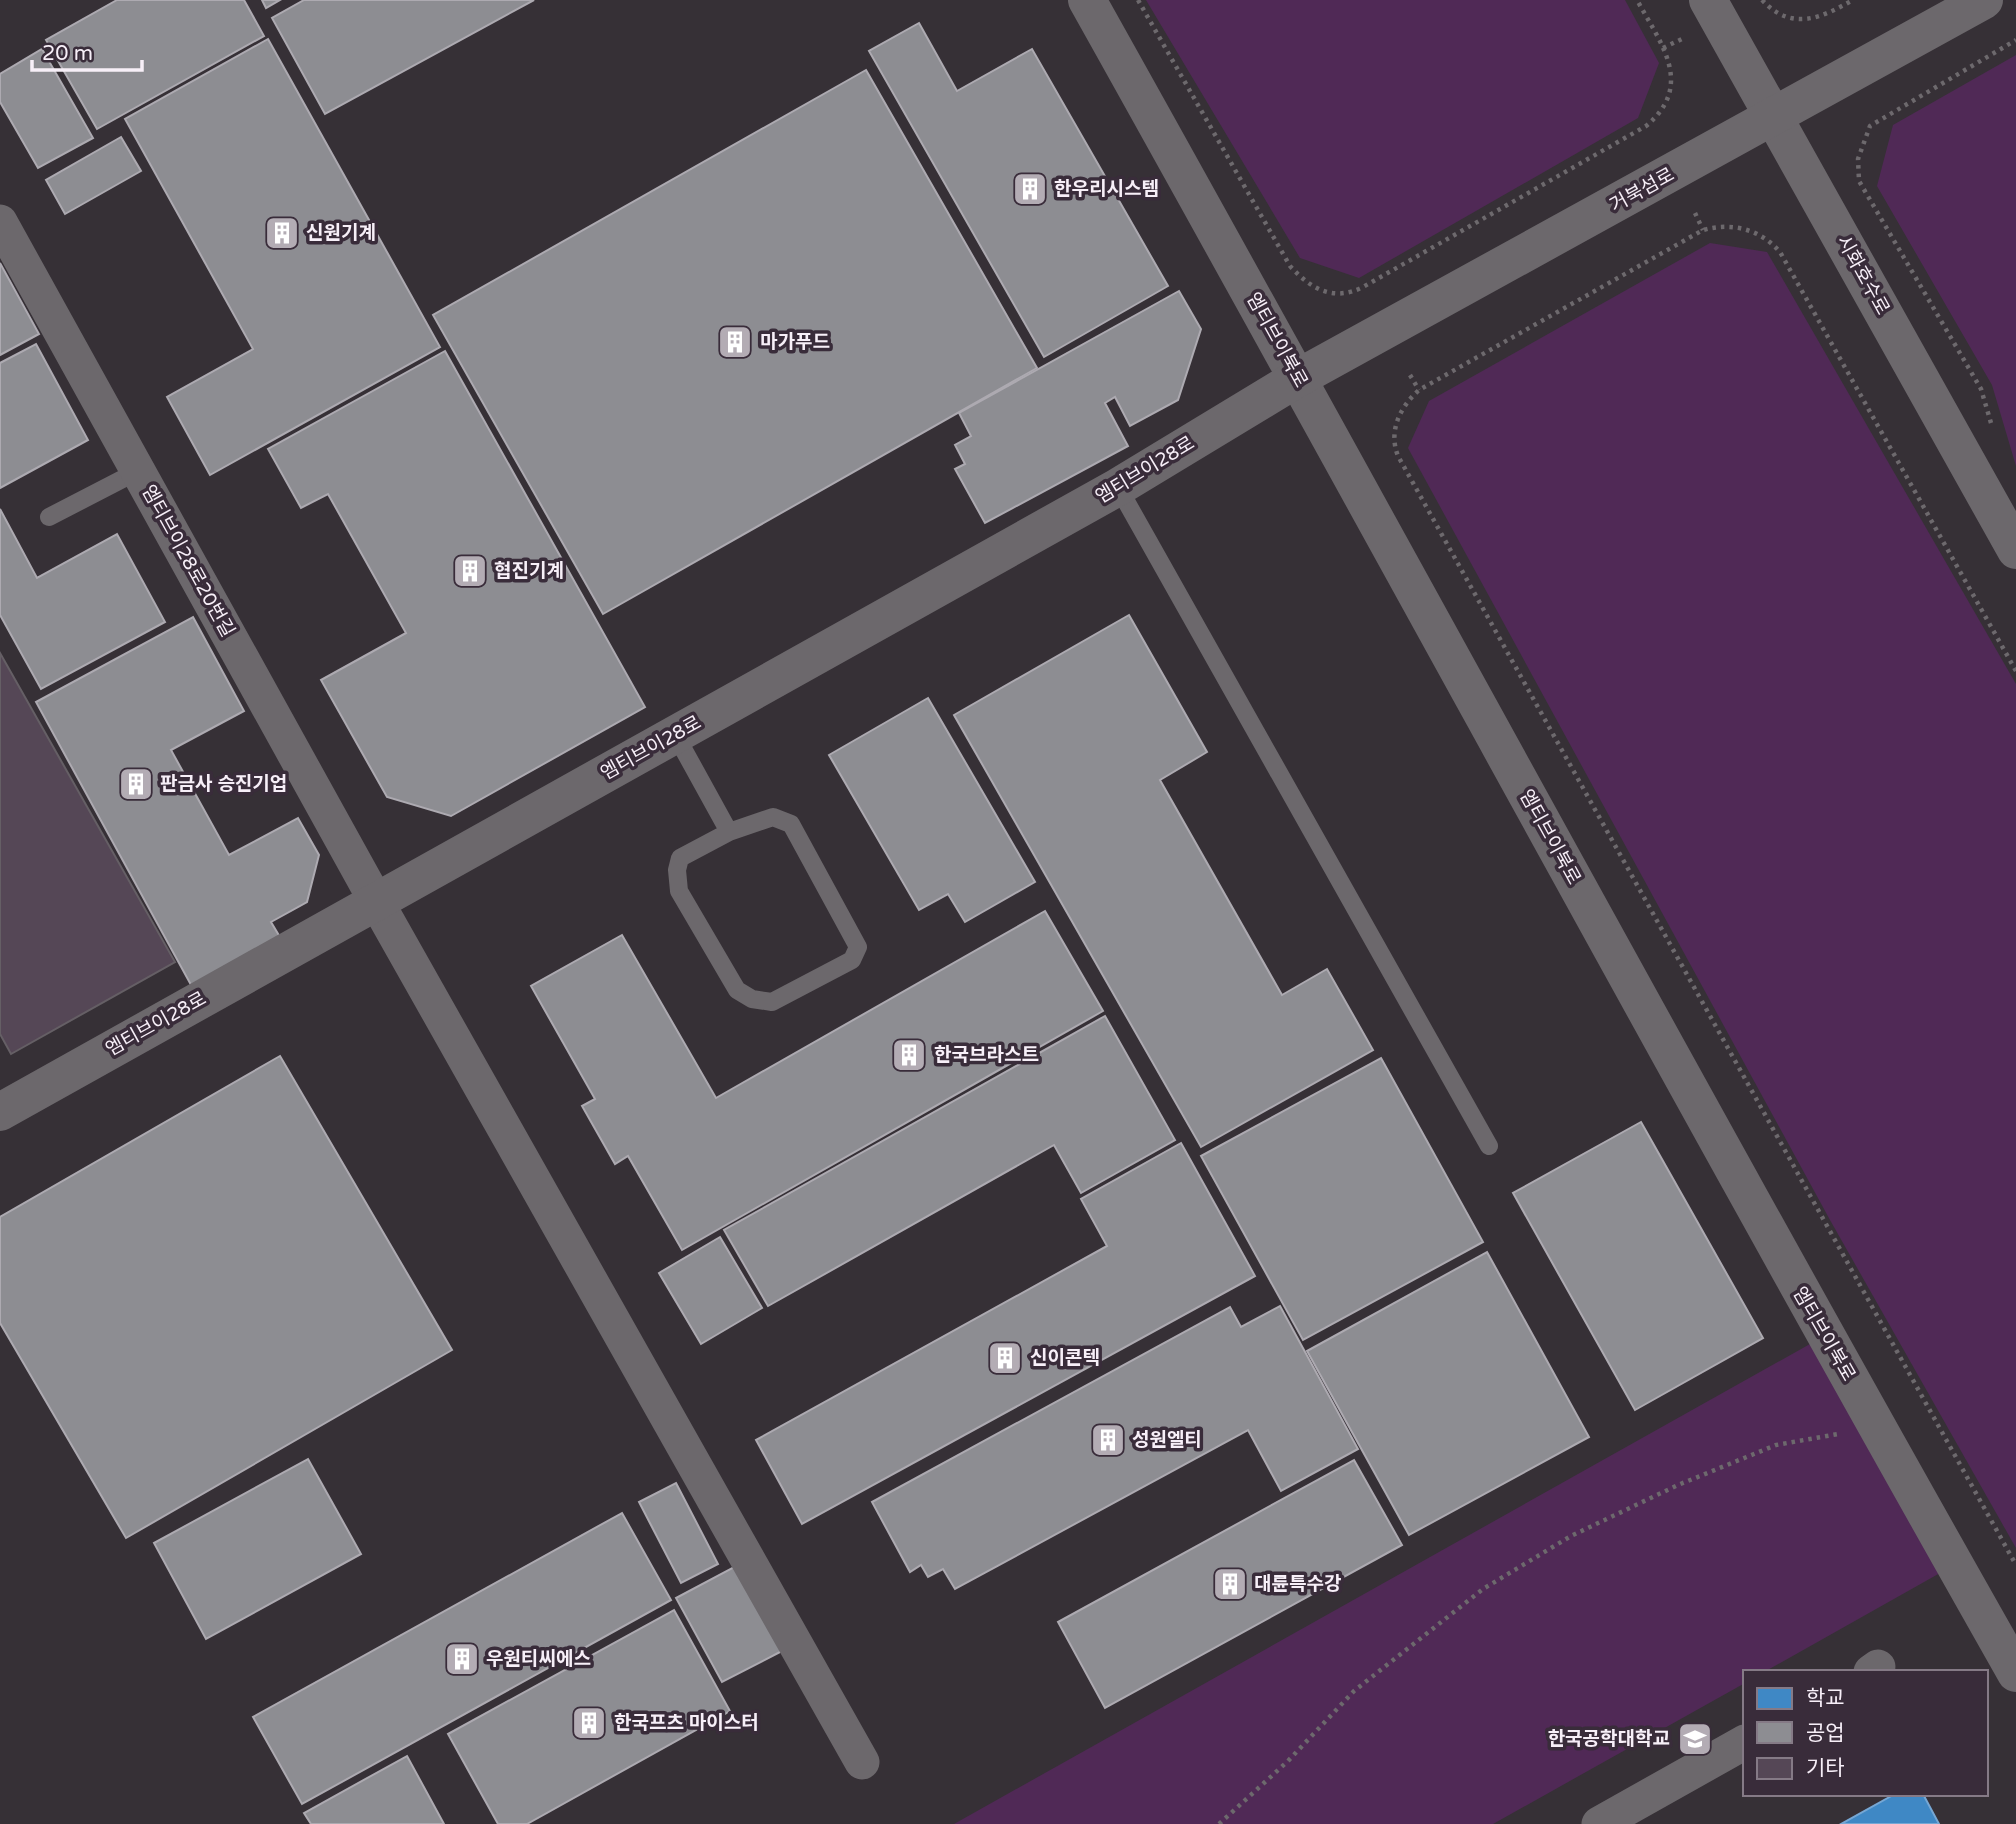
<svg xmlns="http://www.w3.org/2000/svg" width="2016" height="1824" viewBox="0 0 2016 1824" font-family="'Varela Round','Noto Sans KR',sans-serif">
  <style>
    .green { fill: #502956 }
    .schools { fill: #3f88c5; stroke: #76a7d4; stroke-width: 2 }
    .industry { fill: #8d8d92; stroke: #adaab1; stroke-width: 2 }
    .building { fill: #554756; stroke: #655f65; stroke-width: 2 }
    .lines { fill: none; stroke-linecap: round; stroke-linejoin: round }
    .path { stroke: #6d696d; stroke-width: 4.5; stroke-dasharray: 3.5 5; stroke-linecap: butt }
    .service { stroke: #6c686c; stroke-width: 18 }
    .minor { stroke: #6c686c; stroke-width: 35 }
    .tertiary { stroke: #6c686c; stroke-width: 38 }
    .labels { text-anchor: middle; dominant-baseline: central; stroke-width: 7; stroke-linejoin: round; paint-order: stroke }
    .poi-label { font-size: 19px; font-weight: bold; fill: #f7eff8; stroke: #392c3a; text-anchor: start }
    .street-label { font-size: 19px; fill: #f7eff8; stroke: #392c3a }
  </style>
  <rect width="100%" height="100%" fill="#363036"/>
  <g class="green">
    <path d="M1146 0H1625L1659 63 1638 118 1359 278 1300 258Z"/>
    <path d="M2016 55V466L1992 385 1877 186 1893 125Z"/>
    <path d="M1710 243 1767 252 2016 684V1548L1830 1220 1408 448 1429 401Z"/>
    <path d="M1826 1335 1956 1564 1764 1672H1745V1683L1493 1824H954Z"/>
  </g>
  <path class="schools" d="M1895 1794H1923L1939 1824H1841Z"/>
  <g class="industry">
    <path d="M117 0H244L264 36 97 129 46 40Z"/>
    <path d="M262 0H280L266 8Z"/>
    <path d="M304 0H534L325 114 272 18Z"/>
    <path d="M919 23 957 91 1032 49 1168 286 1044 357 869 51Z"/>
    <path d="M268 39 440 347 210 475 167 397 253 349 125 119Z"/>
    <path d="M42 49 93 138 38 168 0 102V74Z"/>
    <path d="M866 70 1037 368 603 614 433 315Z"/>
    <path d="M121 137 141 171 65 214 46 180Z"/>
    <path d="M0 263 39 334 0 355Z"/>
    <path d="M1179 291 1201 329 1178 400 1130 426 1115 397 1105 403 1128 446 985 523 955 469 965 464 955 445 971 436 959 413Z"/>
    <path d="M36 344 88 440 0 488V363Z"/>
    <path d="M445 351 645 707 451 816 387 797 321 680 406 633 328 494 301 508 268 449Z"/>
    <path d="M0 509 37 578 117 534 165 622 41 689 0 615Z"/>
    <path d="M1129 615 1207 752 1160 780 1282 995 1327 969 1373 1050 1201 1147 954 715Z"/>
    <path d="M193 617 244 711 171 750 229 855 298 818 319 855 307 902 271 922 280 937 191 985 36 702Z"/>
    <path d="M928 698 1035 882 965 922 948 894 919 910 829 755Z"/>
    <path d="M1045 911 1103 1011 682 1250 628 1156 615 1164 582 1106 595 1099 531 986 622 935 716 1098Z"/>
    <path d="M1105 1016 1175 1140 1081 1193 1054 1145 768 1306 724 1230Z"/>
    <path d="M280 1056 452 1350 126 1538 0 1323V1217Z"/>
    <path d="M1381 1058 1483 1242 1303 1340 1201 1156Z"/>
    <path d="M1641 1122 1763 1338 1635 1410 1513 1193Z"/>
    <path d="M1181 1143 1255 1276 802 1524 756 1440 1107 1246 1081 1199Z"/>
    <path d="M720 1237 762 1308 701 1344 659 1273Z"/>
    <path d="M1487 1252 1589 1437 1409 1535 1307 1351Z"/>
    <path d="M1280 1306 1358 1449 1281 1491 1248 1430 955 1589 943 1569 928 1577 921 1565 910 1572 872 1502 1230 1307 1241 1327Z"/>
    <path d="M308 1459 361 1554 206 1639 154 1543Z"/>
    <path d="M1354 1460 1402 1545 1105 1708 1058 1622Z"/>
    <path d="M676 1483 718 1564 681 1583 639 1502Z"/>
    <path d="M622 1513 671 1600 302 1804 253 1717Z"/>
    <path d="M736 1566 782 1651 722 1682 676 1598Z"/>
    <path d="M674 1610 730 1711 527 1824H498L448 1734Z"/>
    <path d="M407 1756 444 1824H311L304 1813Z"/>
  </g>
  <path class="building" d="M0 653 175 962 11 1054 0 1034Z"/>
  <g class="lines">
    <g class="path">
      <path d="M1138 0 1290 266C1311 289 1333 302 1363 287L1646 126C1695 85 1661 44 1637 0"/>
      <path d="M1762 0C1792 32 1821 18 1853 0"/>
      <path d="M1663 48 1686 37"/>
      <path d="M1695 213 1703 230"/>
      <path d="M1410 375 1419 390"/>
      <path d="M1991 423 1981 389 1859 181 1858 159 1870 126 2016 40"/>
      <path d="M2016 671 1780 252C1760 229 1732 222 1703 230L1419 390C1400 407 1388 431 1398 456L2016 1565"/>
      <path d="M1219 1824 1288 1761 1354 1691 1483 1589 1571 1536 1678 1485 1776 1445 1838 1434"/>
    </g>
    <g class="service">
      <path d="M1118 487 1489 1146"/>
      <path d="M49 517 138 471"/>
      <path d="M675 734 729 832 680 858 677 870 679 891 737 990 752 999 772 1002 852 960 858 947 791 824 773 817 729 832"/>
    </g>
    <g class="minor">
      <path d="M0 222 376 901 862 1762"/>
      <path d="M1871 1672 1878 1667"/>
      <path d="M1599 1824 1745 1742"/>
    </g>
    <g class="tertiary">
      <path d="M1087 0C1399 557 1701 1118 2016 1673"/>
      <path d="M1708 0 2016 550"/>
      <path d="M0 1112 1118 487 1298 378 1984 0"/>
    </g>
  </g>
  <defs>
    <g id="building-square" transform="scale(1.75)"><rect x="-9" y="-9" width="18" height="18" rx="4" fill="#b3acb4" stroke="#392c3a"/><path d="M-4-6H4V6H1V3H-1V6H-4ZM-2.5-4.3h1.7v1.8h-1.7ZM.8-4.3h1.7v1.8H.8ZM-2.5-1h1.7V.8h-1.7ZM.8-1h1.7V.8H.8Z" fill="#fff"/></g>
    <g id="university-square" transform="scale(1.75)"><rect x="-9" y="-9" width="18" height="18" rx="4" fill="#b3acb4" stroke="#392c3a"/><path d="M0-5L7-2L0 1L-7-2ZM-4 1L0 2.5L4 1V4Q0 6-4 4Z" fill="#fff"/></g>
  </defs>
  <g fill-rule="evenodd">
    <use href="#building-square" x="1030" y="189"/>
    <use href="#building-square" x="282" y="233"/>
    <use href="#building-square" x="735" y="342"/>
    <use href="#building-square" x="470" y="571"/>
    <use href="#building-square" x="136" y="784"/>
    <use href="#building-square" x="909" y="1055"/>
    <use href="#building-square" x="1005" y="1358"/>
    <use href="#building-square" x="1108" y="1440"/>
    <use href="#building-square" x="1230" y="1584"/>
    <use href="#building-square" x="462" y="1659"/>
    <use href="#building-square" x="589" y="1723"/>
    <use href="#university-square" x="1695" y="1739"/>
  </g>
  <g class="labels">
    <g class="poi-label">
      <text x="1054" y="189">한우리시스템</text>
      <text x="306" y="233">신원기계</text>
      <text x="760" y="342">마가푸드</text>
      <text x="494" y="571">협진기계</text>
      <text x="160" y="784">판금사 승진기업</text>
      <text x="934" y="1055">한국브라스트</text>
      <text x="1030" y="1358">신이콘텍</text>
      <text x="1132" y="1440">성원엘티</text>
      <text x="1254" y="1584">대륜특수강</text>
      <text x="486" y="1659">우원티씨에스</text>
      <text x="614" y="1723">한국프츠 마이스터</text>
      <text x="1670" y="1739" text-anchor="end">한국공학대학교</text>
    </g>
    <g class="street-label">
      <text transform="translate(1642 190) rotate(-29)">거북섬로</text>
      <text transform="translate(1863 275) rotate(61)">시화호수로</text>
      <text transform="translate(1277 340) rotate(61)">엠티브이북로</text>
      <text transform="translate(1145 470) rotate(-31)">엠티브이28로</text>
      <text transform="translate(188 561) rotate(61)">엠티브이28로20번길</text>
      <text transform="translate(651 748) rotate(-29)">엠티브이28로</text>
      <text transform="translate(1550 837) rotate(61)">엠티브이북로</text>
      <text transform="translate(156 1024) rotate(-29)">엠티브이28로</text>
      <text transform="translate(1824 1334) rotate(60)">엠티브이북로</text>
    </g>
  </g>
  <rect x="1743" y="1670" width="245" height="126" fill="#392c3a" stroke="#857a86" stroke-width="2"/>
  <rect x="1757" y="1688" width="35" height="21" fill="#3f88c5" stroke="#857a86" stroke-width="2"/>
  <text x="1806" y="1705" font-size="21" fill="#f7eff8">학교</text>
  <rect x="1757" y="1722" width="35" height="21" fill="#8d8d92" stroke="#857a86" stroke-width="2"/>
  <text x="1806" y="1740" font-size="21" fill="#f7eff8">공업</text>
  <rect x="1757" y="1758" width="35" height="21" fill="#554756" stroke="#857a86" stroke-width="2"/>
  <text x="1806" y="1775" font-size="21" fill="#f7eff8">기타</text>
  <path d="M32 60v10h110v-10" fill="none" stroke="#f7eff8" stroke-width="3.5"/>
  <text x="42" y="60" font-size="21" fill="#f7eff8" stroke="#392c3a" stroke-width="5" paint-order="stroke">20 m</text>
</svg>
